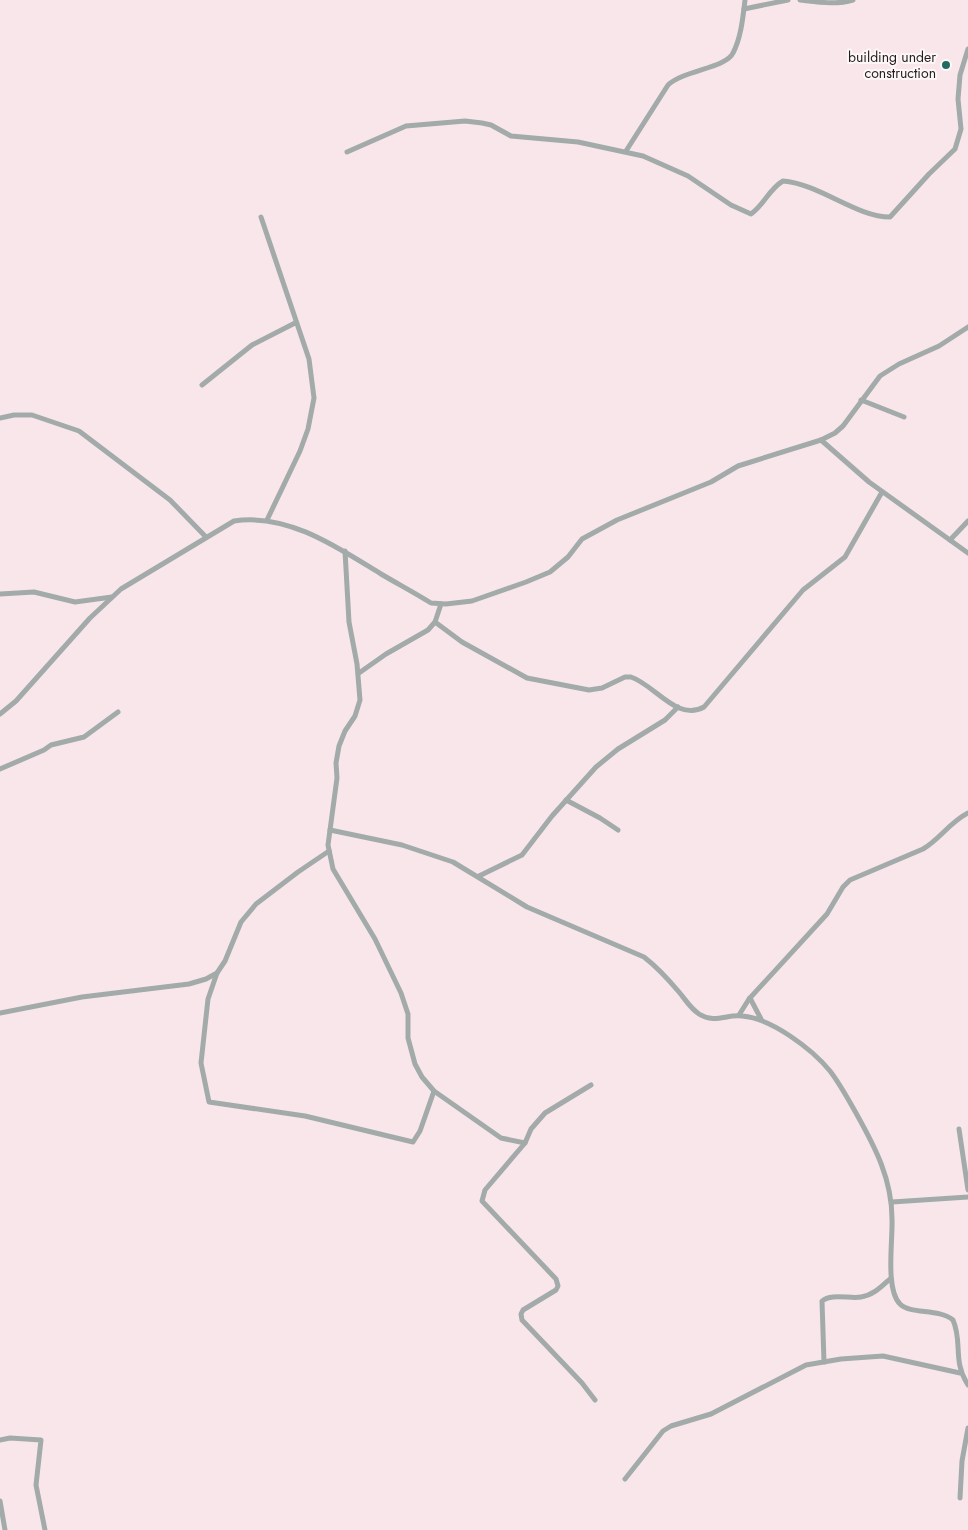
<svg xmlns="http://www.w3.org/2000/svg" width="968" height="1530" viewBox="0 0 968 1530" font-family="Jost,sans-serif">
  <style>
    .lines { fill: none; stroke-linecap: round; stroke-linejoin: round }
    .minor { stroke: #a3abaa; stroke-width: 5 }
    .poi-dot { fill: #226b63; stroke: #fef7f8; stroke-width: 2 }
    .labels { text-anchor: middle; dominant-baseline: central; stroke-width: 4; stroke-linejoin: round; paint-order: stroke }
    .poi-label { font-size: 14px; fill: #211b1c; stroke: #fef7f8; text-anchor: end }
  </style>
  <rect width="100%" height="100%" fill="#f9e6ea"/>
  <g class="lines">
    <g class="minor">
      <path d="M800 0C818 2 836 5 853 0"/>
      <path d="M744 9 788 0"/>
      <path d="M626 151 668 85C684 70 726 68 733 53 741 38 743 17 745 0"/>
      <path d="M347 152 406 126 465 121 482 123 491 125 511 136 578 142 643 156 688 176 731 205 751 214C764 205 769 189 783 181 820 184 856 217 890 217L929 174 955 149 961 129 958 99 960 75 968 49"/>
      <path d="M261 217 309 359 314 398 308 429 300 451 267 520"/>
      <path d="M202 385 252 345 295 323"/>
      <path d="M861 400 904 417"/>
      <path d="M0 418 14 415H32L79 431 170 500 206 537"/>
      <path d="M821 440 869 482 968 553"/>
      <path d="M950 540 968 521"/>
      <path d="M345 551 349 622 357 664 360 700 355 716 345 731 339 746 336 763 337 778 328 845 333 869 375 939 401 993 408 1014V1038L415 1064 422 1077 434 1091 501 1138 525 1143"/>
      <path d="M0 594 34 592 75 602 112 597"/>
      <path d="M435 622 462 642 527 678 589 690 602 688 625 677H631C655 685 677 722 704 707L803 590 845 557 882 492"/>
      <path d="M359 673 386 654 428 630 435 622 441 604"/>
      <path d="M0 714 16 701 90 618 121 589 234 521C288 513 337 547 381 574 398 584 415 593 431 603L446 604 472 601 526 582 550 572 568 557 582 539 617 520 711 482 738 466 821 440 835 433 843 426 880 376 899 364 939 346 968 327"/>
      <path d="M0 769 44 750 51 745 84 737 118 712"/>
      <path d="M566 800 600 818 618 830"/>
      <path d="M330 830 402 845 453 862 527 907 644 957C657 967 668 979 679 992 685 999 690 1008 699 1014 715 1024 726 1014 742 1016 771 1018 812 1049 830 1071 840 1084 848 1099 856 1113 875 1147 892 1179 892 1219 893 1240 885 1289 900 1304 911 1315 938 1308 953 1320 963 1343 952 1360 968 1385"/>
      <path d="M479 876 522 855 552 816 596 767 618 749 665 720 678 707"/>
      <path d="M217 973 208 999 201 1063 209 1102 305 1116 413 1142 420 1131 434 1091"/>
      <path d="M750 998 761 1019"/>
      <path d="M0 1013 82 997 189 984 206 979 217 973 225 961 241 922 256 904 298 872 329 851"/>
      <path d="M739 1015 749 999 827 914 843 887 850 880 923 849C940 839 950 822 968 813"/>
      <path d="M591 1085 545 1113 531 1129 525 1143 485 1190 482 1201 556 1279 558 1286 556 1290 523 1310 521 1314 522 1320 582 1383 595 1400"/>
      <path d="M959 1129 968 1190"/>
      <path d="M892 1202 968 1197"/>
      <path d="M824 1362 822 1301C831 1293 850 1299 861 1297 874 1295 882 1286 891 1278"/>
      <path d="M0 1440 10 1438 41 1440 36 1485 45 1530"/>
      <path d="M625 1479 663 1431 671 1426 711 1414 806 1365 841 1359 883 1356 960 1373"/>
      <path d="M960 1498 962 1461 968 1428"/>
      <path d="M0 1501 5 1530"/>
    </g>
  </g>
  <circle class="poi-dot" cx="946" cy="65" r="5"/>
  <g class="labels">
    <g class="poi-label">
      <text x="936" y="57">building under<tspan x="936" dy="16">construction</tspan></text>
    </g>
  </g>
</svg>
